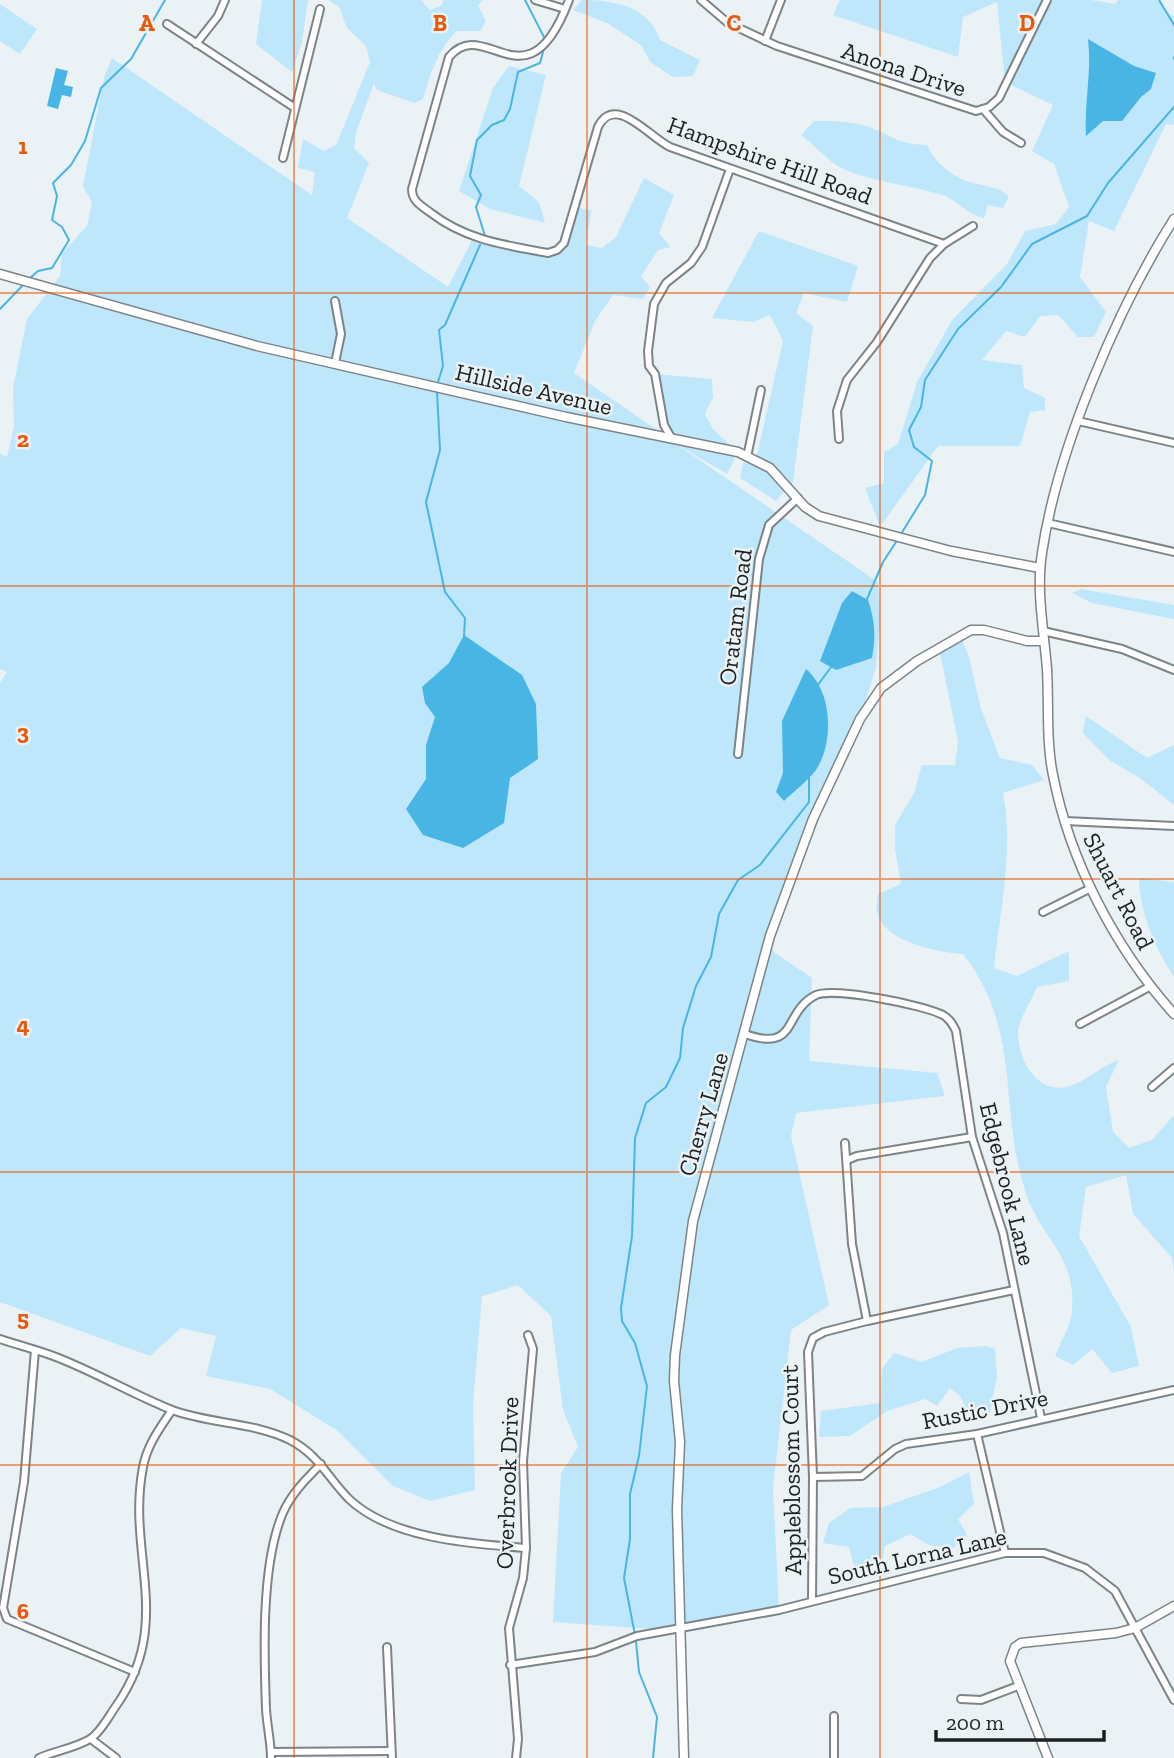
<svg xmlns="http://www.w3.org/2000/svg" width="1174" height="1758" viewBox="0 0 1174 1758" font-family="'Zilla Slab',serif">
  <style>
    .green { fill: #bee7fc }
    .water { fill: #49b5e4 }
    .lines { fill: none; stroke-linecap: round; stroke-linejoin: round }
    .stream { stroke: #49b5e4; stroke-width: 2 }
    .minor-casing { stroke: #7d8487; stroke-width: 10 }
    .tertiary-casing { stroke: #7d8487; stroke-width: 11 }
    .minor { stroke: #fff; stroke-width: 6 }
    .tertiary { stroke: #fff; stroke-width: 8 }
    .grid { fill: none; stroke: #e8590c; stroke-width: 2; stroke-opacity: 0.55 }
    .labels { text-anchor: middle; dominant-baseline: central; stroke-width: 5; stroke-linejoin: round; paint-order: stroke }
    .street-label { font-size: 24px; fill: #1d2021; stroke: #eaf2f6 }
    .grid-label { font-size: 23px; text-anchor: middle; font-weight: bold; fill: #e8590c; stroke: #eaf2f6; stroke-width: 5; stroke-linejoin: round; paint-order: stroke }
  </style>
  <rect width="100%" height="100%" fill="#eaf2f6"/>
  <g class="green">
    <path d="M262 0H308L302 42 292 72 256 44Z"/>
    <path d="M328 0H421L430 10 442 5 443 0H483L478 5 486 21 480 31H457C437 50 431 73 423 99L414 103 377 90 374 83 356 132 354 148 369 163 347 218 448 287 473 238 547 253 564 243 575 207 591 210 586 245 602 248 616 237 644 178 674 195 659 233 671 247 658 250 641 276 650 287 643 299 613 295 595 321 574 373 673 441 664 425 655 374 712 379 713 397 705 414 713 429 738 452 727 474 676 444 878 582 880 620 876 667 860 719 768 943 775 953 812 978 809 1061 937 1073 945 1096 796 1113 791 1136 829 1305 791 1330 773 1488 779 1610 679 1631 553 1622 561 1473 578 1447 563 1410 551 1316 518 1285 482 1296 473 1404 475 1490 430 1501 393 1486 338 1431 270 1389 206 1376 216 1336 181 1328 150 1356 0 1302V683L7 672 0 669V454L7 457 14 427 13 388 27 319 60 276 62 253 87 226 92 202 83 186 104 77 112 58 312 195 315 172 298 168 303 139 324 151 336 145 370 62 366 46 347 28 339 7Z"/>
    <path d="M582 0C614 0 649 6 660 40L700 60 693 76 673 77 650 62 641 45 607 23 573 10Z"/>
    <path d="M840 0H1091L1115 4 1118 0H1157L1174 18V125L1166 124 1114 231 1089 221 1080 277 1106 312 1094 337H1078L1058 315 1040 316 1025 337 1006 331 982 360 1022 365 1024 388 1045 398V410L1030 412 1020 446H938L880 527 865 488 884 483V452L898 444 917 382 952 320 1007 264 1025 231 1056 224 1069 207 1054 164 1032 151 1053 105 1005 82 997 2 963 17 958 57 833 15Z"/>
    <path d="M0 4 37 29 20 54 0 41Z"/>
    <path d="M509 66 546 75 519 186 539 202 545 223 490 209 459 191 493 88Z"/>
    <path d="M814 121C832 121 852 121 869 127 895 136 895 144 927 145 935 163 953 178 973 183 988 187 996 186 1009 196L1003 208 988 205 984 218C966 214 958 200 942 195 912 185 864 181 838 166 829 161 812 143 801 135Z"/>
    <path d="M759 231 858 266 847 302 804 293 796 313 813 326 793 482 776 501 740 478 743 463 756 459 783 341 770 315 753 322 712 318Z"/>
    <path d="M1081 589 1174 605V619L1092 603 1072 593Z"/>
    <path d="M960 635 969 657 981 709 1000 758 1032 765 1044 780 1003 793C1014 849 1000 911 994 968L1017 976 1069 951V981L1037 987C1032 1000 1018 1020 1018 1033 1018 1059 1036 1093 1066 1087 1085 1083 1100 1066 1119 1060L1106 1087 1113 1132 1129 1148 1152 1140 1174 1115V1273L1172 1258 1133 1214 1126 1175 1086 1187 1079 1236 1131 1327 1139 1366 1112 1373 1092 1349 1073 1365 1055 1356C1060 1343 1071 1325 1072 1311 1076 1256 1044 1241 1028 1199 997 1114 1024 1031 963 954 938 952 882 942 877 911 876 906 878 899 878 894L901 884 895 848V825L914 793 922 765H955L958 742 940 653Z"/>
    <path d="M1086 716 1147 758 1174 745V805L1140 778 1109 760 1083 733Z"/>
    <path d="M1139 878 1174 882V977C1154 946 1140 914 1139 878Z"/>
    <path d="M985 1346 995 1349 997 1376 990 1413H967L961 1397 950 1388 937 1406 925 1399 887 1411 850 1436 819 1437 821 1411 880 1403 882 1369 894 1353 922 1362 957 1348Z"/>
    <path d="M969 1472 974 1504 958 1519 967 1535 953 1548 929 1545 910 1534 885 1546 881 1566 854 1567 849 1547 823 1543 829 1523 850 1508 883 1507 940 1487Z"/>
  </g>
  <g class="water">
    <path d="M1088 39 1134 66 1156 73 1151 89 1141 97 1122 121H1103L1086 136C1084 103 1092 72 1088 39Z"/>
    <path d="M56 68 68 71 64 85 73 87 71 97 62 95 58 109 47 106Z"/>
    <path d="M852 591 868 600C875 621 876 636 872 658L836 670 820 661 842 603Z"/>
    <path d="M464 635 522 675 536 704 538 759 510 778 504 823 463 848 423 835 406 809 426 779V745L435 717 425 703 422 687 449 663Z"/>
    <path d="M806 669C833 692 834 742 816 770 808 781 794 791 784 801L776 792 783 773 782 721Z"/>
  </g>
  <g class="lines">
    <g class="stream">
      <path d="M525 0 545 39"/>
      <path d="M1159 0 1174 25"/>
      <path d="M1174 57V59"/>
      <path d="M485 236 476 207 481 195 470 176 477 140 492 125 504 120 510 109 518 72 540 63 543 52"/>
      <path d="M30 278 38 271 52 268 69 240 62 227 52 220 57 196 53 183 71 165 85 141 101 88 131 59 165 0"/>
      <path d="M0 309 24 284"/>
      <path d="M438 382 443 366 439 330 445 325 480 245"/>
      <path d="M437 392 440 450 426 502 445 592 465 618 464 636"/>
      <path d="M901 534 925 495 932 461 914 447 909 430 921 407 925 380 958 329 1001 287 1032 244 1087 216 1108 183 1174 107"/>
      <path d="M867 599 883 562 898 539"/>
      <path d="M817 686 832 666"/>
      <path d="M635 1635 624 1578 630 1539V1494L639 1456 647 1386 635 1343 622 1321 621 1308 632 1236 635 1138 646 1103 666 1087 680 1058 683 1028 696 986 711 957 719 914 738 880 760 865 809 802V777"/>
      <path d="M636 1641 639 1672 657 1717 653 1758"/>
    </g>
    <g class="minor-casing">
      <g id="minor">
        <path d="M535 0 565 9"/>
        <path d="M569 0C527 112 485 13 449 57L412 189C412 202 422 206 431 213 466 240 505 245 548 253L557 250 564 243 598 127C615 93 649 137 670 147L944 244"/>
        <path d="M701 0 728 23 777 46 976 111 989 107 999 98 1047 0"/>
        <path d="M167 24 295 108"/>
        <path d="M765 41 781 0"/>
        <path d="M196 44 218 16 225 0"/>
        <path d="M983 109 1003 132 1021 143"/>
        <path d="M283 158 320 9"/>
        <path d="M335 301 341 334 335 363"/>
        <path d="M1078 421 1174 443"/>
        <path d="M672 439 664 425 655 374 649 366 648 351 654 304 666 283 691 263 702 247 730 169"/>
        <path d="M839 439 837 411 847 380 877 342 930 258 944 244 973 226"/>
        <path d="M747 457 761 390"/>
        <path d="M1048 523 1174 552"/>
        <path d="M1043 631 1122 649 1174 670"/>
        <path d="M738 754 759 559 769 525 798 498"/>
        <path d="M1065 821 1174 826"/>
        <path d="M1043 912 1091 888"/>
        <path d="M1080 1024 1149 987"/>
        <path d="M745 1034C799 1053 782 1012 816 995 834 987 924 1005 943 1015 950 1019 953 1025 956 1031L972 1137 1003 1233 1041 1418"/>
        <path d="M1152 1087 1174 1068"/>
        <path d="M845 1143 852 1244 867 1321"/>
        <path d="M847 1160 857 1156 972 1137"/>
        <path d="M0 1339C18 1345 38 1350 56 1357 95 1372 132 1394 172 1410 210 1424 253 1422 290 1440 319 1455 328 1478 349 1499 391 1539 472 1544 526 1548"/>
        <path d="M35 1350 24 1482 3 1608 7 1619 135 1672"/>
        <path d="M977 1434 1005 1553"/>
        <path d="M813 1477 862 1476 895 1449 906 1444 977 1434 1174 1390"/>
        <path d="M812 1600 813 1477 808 1352 813 1338 824 1332 867 1321 1014 1290"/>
        <path d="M387 1647 392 1758"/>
        <path d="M510 1665 595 1652 637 1636 779 1610 1005 1553H1044L1085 1568 1115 1591 1174 1700"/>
        <path d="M961 1699 981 1700 1018 1686"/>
        <path d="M834 1716V1758"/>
        <path d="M91 1739 116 1758"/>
        <path d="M271 1752 391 1751"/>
        <path d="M39 1758C55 1751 75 1748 90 1739 100 1733 109 1716 116 1706 175 1622 126 1555 143 1467 147 1445 160 1428 172 1410"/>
        <path d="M271 1758C271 1742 267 1726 266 1709 264 1654 261 1567 282 1515 290 1495 306 1479 321 1464"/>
        <path d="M516 1758 518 1739 509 1628 523 1578 526 1548 523 1461 533 1349 528 1335"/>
      </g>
    </g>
    <g class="tertiary-casing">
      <g id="tertiary">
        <path d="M1174 219C1118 307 1057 450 1042 553 1036 591 1044 631 1047 669 1049 704 1046 742 1053 775 1070 862 1115 948 1174 1014"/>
        <path d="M0 274 257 346 566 417 738 452 770 468 805 507 819 516 951 551 1040 568"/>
        <path d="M684 1758 677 1509 680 1442 674 1381 675 1355 693 1221 770 936 813 819 860 719 881 688 917 661 971 630H984L1027 641H1044"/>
        <path d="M1048 1758 1010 1661 1015 1647 1021 1643 1116 1633 1135 1628 1174 1606"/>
      </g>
    </g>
    <use href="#minor" class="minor"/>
    <use href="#tertiary" class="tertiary"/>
  </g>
  <path class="grid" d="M294 0V1758M587 0V1758M880 0V1758M0 293H1174M0 586H1174M0 879H1174M0 1172H1174M0 1465H1174"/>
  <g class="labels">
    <g class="street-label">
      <text transform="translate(904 69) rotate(18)">Anona Drive</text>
      <text transform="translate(770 160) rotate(20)">Hampshire Hill Road</text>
      <text transform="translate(534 389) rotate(13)">Hillside Avenue</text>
      <text transform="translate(735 617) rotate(-83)">Oratam Road</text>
      <text transform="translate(1119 891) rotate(63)">Shuart Road</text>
      <text transform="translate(703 1114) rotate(-74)">Cherry Lane</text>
      <text transform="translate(1008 1184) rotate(76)">Edgebrook Lane</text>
      <text transform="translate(985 1409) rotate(-11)">Rustic Drive</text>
      <text transform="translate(791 1470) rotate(-91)">Appleblossom Court</text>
      <text transform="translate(507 1483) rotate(-88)">Overbrook Drive</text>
      <text transform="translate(917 1556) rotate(-13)">South Lorna Lane</text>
    </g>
  </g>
  <g class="grid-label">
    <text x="147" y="31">A</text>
    <text x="440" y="31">B</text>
    <text x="734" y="31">C</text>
    <text x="1027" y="31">D</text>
    <text x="23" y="154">1</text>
    <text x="23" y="447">2</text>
    <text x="23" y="740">3</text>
    <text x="23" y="1033">4</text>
    <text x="23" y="1326">5</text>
    <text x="23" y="1619">6</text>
  </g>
  <path d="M936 1730v10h168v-10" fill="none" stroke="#1d2021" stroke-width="3.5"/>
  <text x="946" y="1730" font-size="21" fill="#1d2021" stroke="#eaf2f6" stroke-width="5" paint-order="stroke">200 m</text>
</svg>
